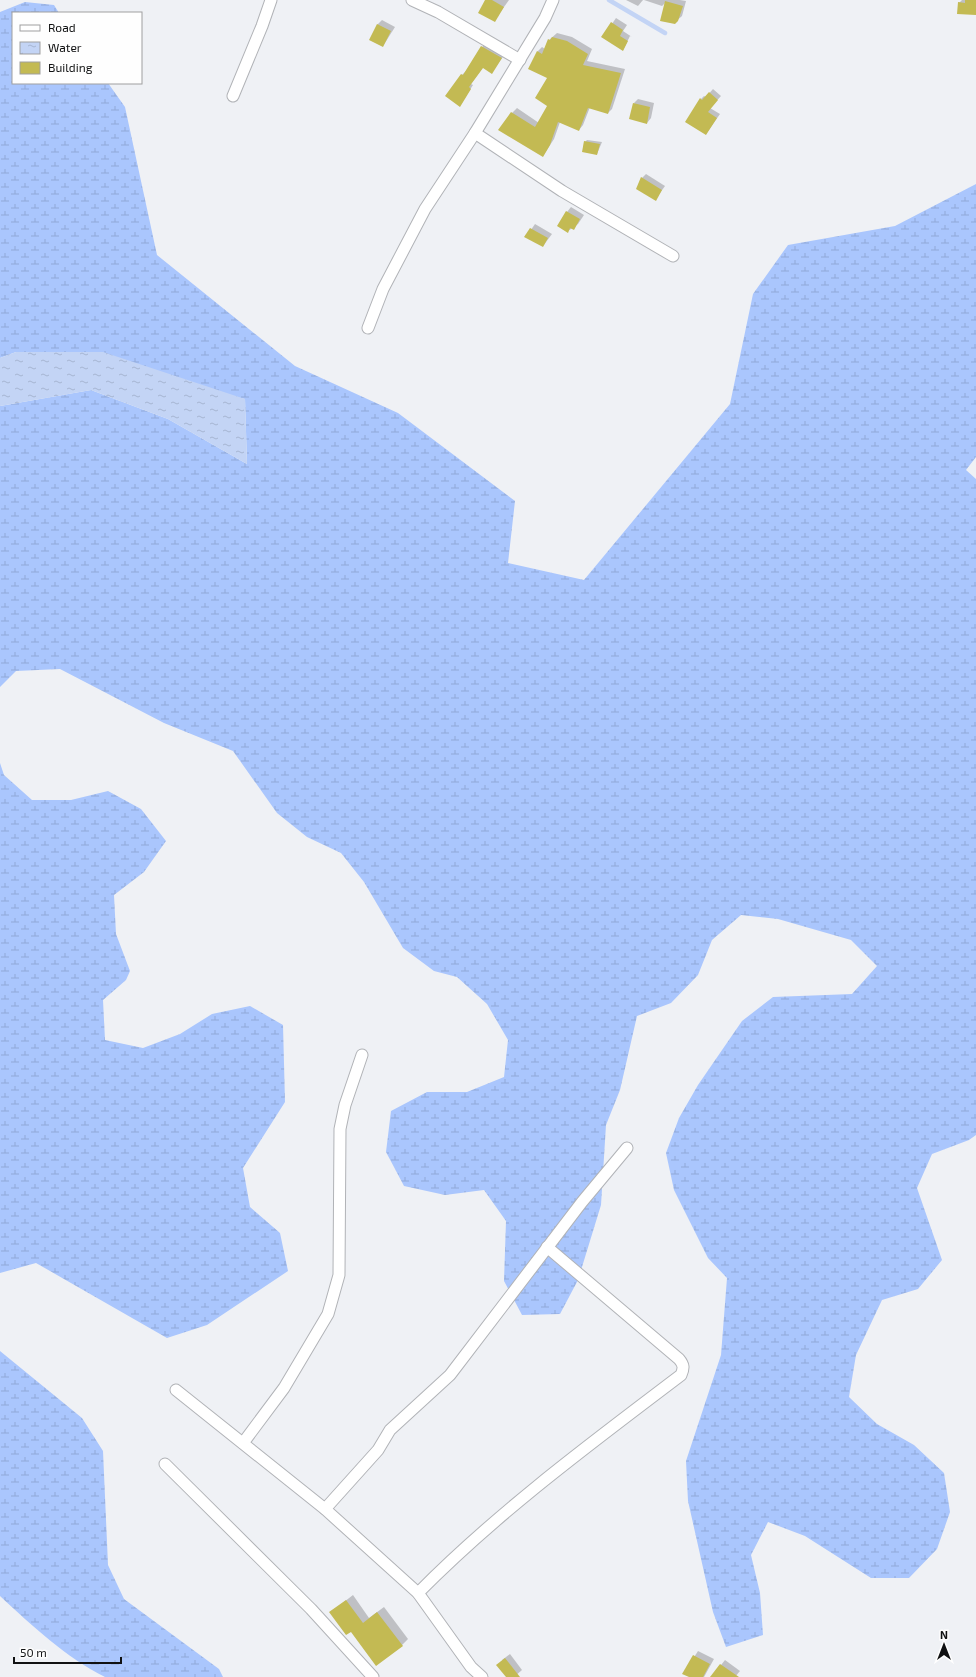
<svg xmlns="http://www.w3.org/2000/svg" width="976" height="1677" viewBox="0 0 976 1677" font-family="'Exo 2',sans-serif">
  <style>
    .wetland { fill: url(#wetland-marsh) }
    .water { fill: url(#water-ripples) }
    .shadow { fill: #0003 }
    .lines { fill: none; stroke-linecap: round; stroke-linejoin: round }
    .stream { stroke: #c3d4f5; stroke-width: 4.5 }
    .building { fill: #c3ba53 }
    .minor-casing { stroke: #b1b3b7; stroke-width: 13 }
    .minor { stroke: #fff; stroke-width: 11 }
  </style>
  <defs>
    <pattern id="wetland-marsh" width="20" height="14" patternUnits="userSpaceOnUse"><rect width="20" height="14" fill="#aac6fd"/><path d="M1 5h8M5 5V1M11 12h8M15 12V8" fill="none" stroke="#91a9d8"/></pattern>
    <pattern id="water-ripples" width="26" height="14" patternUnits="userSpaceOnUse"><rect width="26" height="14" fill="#c3d4f5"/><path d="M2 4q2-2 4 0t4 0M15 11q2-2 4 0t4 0" fill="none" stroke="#a6b5d1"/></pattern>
  </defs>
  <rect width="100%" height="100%" fill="#eff1f5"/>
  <g class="wetland">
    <path d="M25 2 54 5 59 13H13V83H108L125 107 157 255 295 366 398 413 515 501 508 563 584 580 730 404 753 294 788 245 895 226 976 184V457L966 470 976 479V1135L969 1140 932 1154 917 1188 942 1260 918 1289 882 1300 856 1355 849 1397 877 1424 914 1445 944 1473 950 1512 937 1549 909 1578H871L805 1536 768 1522 751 1555 760 1593 763 1635 726 1647 713 1612 688 1501 686 1461 721 1355 727 1278 708 1258 674 1190 666 1153 679 1118 698 1085 742 1021 773 997 852 994 877 966 851 940 778 919 741 915 712 940 698 975 671 1003 637 1016 620 1090 606 1125 601 1205 578 1280 560 1314 522 1315 504 1281 506 1221 484 1190 445 1195 404 1186 386 1152 391 1111 427 1092H467L504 1077 508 1040 487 1004 457 977 434 971 403 948 364 882 341 853 307 837 277 813 233 751 164 723 60 669 16 671 0 687V406L91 390 168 419 247 464 245 399 16 352 0 358V12Z"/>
    <path d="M0 763 4 775 32 800H71L108 791 141 809 166 841 144 872 114 895 116 934 130 971 126 980 103 1000 105 1040 143 1048 180 1034 212 1014 250 1006 283 1025 285 1102 243 1168 250 1207 280 1233 288 1271 207 1325 167 1338 36 1263 0 1273Z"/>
    <path d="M0 1351 82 1418 103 1451 108 1565 124 1599 219 1669 223 1677H105C67 1658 31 1625 0 1596Z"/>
  </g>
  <path class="water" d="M16 352H103L245 399 247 464 168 419 91 390 0 406V358Z"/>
  <g class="shadow">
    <path d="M486 0H509L494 21Z"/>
    <path d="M626 0H643L638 6Z"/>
    <path d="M644 0H680L686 1 682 16 674 23 665 3 662 6Z"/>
    <path d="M962 0H976V14L959 3Z"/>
    <path d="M616 18 627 25 623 31 632 37 630 36 623 50 603 37Z"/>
    <path d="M382 20 395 27 383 46 370 39 378 24Z"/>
    <path d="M557 33 572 37 592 49 587 61 625 69 612 109 608 113 590 107 583 125 579 130 560 122 554 139 543 156 512 113 517 108 539 123 549 105 548 77 529 68 538 51 542 47 545 49 549 40Z"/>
    <path d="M485 43 505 54 492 72 483 67 471 84 473 85 460 105 462 75 466 71Z"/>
    <path d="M713 89 721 96 710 108 720 114 706 134 701 99 704 96 706 97Z"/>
    <path d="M638 99 654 103 651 118 647 123 634 103Z"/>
    <path d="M587 140 602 142 597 154 585 142Z"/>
    <path d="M646 174 665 186 655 200 642 178Z"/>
    <path d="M571 207 584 215 578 224 568 231 567 212Z"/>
    <path d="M535 224 552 234 543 246 526 237Z"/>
    <path d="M353 1595 369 1618 384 1607 408 1639 402 1645 351 1630 331 1612Z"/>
    <path d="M698 1651 714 1659 704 1677H691L684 1673Z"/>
    <path d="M510 1654 522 1670 514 1677H507L502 1660Z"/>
    <path d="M725 1660 740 1671 735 1677H718L714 1674Z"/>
  </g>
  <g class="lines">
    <path class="stream" d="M609 0 665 33"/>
  </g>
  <g class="building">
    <path d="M485 0H492L504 7 495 22 478 13Z"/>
    <path d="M965 0H976V15L957 14 958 2 965 3Z"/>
    <path d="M665 1 683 6 678 21 675 24 660 21Z"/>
    <path d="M611 22 623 30 620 36 628 41 623 51 601 37Z"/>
    <path d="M377 24 391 31 383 47 369 40Z"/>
    <path d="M552 37 567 41 588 54 583 65 621 73 608 114 588 108 579 131 558 122 550 145 543 157 498 130 511 112 535 127 547 106 535 98 547 78 528 69 537 51 542 54 548 39 550 40Z"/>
    <path d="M481 46 502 58 492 74 483 68 469 87 471 89 460 107 445 96 461 74 463 75Z"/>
    <path d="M709 92 718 100 708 112 717 118 706 135 685 122 700 98 702 100Z"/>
    <path d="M633 103 650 107 647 124 629 119Z"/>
    <path d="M584 141 600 144 597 155 582 152Z"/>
    <path d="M641 177 662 190 656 201 636 189Z"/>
    <path d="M566 211 580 219 574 230 570 228 568 233 557 226Z"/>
    <path d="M530 228 548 238 543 247 524 237Z"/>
    <path d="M346 1600 363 1623 377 1612 403 1646 376 1666 351 1632 346 1635 329 1612Z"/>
    <path d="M693 1655 710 1664 703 1677H689L682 1674Z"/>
    <path d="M505 1658 520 1677H506L496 1665Z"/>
    <path d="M720 1664 739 1677H710Z"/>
  </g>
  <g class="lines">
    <g class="minor-casing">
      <g id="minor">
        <path d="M412 0 438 12 520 60"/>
        <path d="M233 96 262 26 271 0"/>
        <path d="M475 133 562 191 673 256"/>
        <path d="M368 328 383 289 425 209 475 133 545 18 553 0"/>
        <path d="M176 1390 325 1509 418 1593 471 1667 482 1677"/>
        <path d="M243 1443 284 1388 328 1314 339 1275 340 1129 345 1105 362 1055"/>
        <path d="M165 1464 311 1609 373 1677"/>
        <path d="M325 1509 378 1450 390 1430 450 1375 582 1202 627 1148"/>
        <path d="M418 1593C498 1512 590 1444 681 1375 684 1368 684 1365 679 1359L547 1247"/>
      </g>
    </g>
    <use href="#minor" class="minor"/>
  </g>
  <rect x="12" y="12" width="130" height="72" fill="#fefefe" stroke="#9f9fa0"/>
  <rect x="20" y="25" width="20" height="6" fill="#ffffff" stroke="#9f9fa0"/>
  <text x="48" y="32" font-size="12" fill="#101112">Road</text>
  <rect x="20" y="42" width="20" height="12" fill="url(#water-ripples)" stroke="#9f9fa0"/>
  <text x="48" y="52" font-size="12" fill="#101112">Water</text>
  <rect x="20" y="62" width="20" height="12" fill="#c3ba53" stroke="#9f9fa0"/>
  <text x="48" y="72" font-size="12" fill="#101112">Building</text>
  <g transform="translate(944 1645)" stroke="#fefefe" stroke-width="3" paint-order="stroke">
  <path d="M0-3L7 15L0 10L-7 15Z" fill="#101112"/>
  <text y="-6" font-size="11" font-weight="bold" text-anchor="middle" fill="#101112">N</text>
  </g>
  <path d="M14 1657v6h107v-6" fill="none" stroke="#101112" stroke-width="2"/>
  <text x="20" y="1657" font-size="12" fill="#101112" stroke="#fefefe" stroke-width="3" paint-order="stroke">50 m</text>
</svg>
